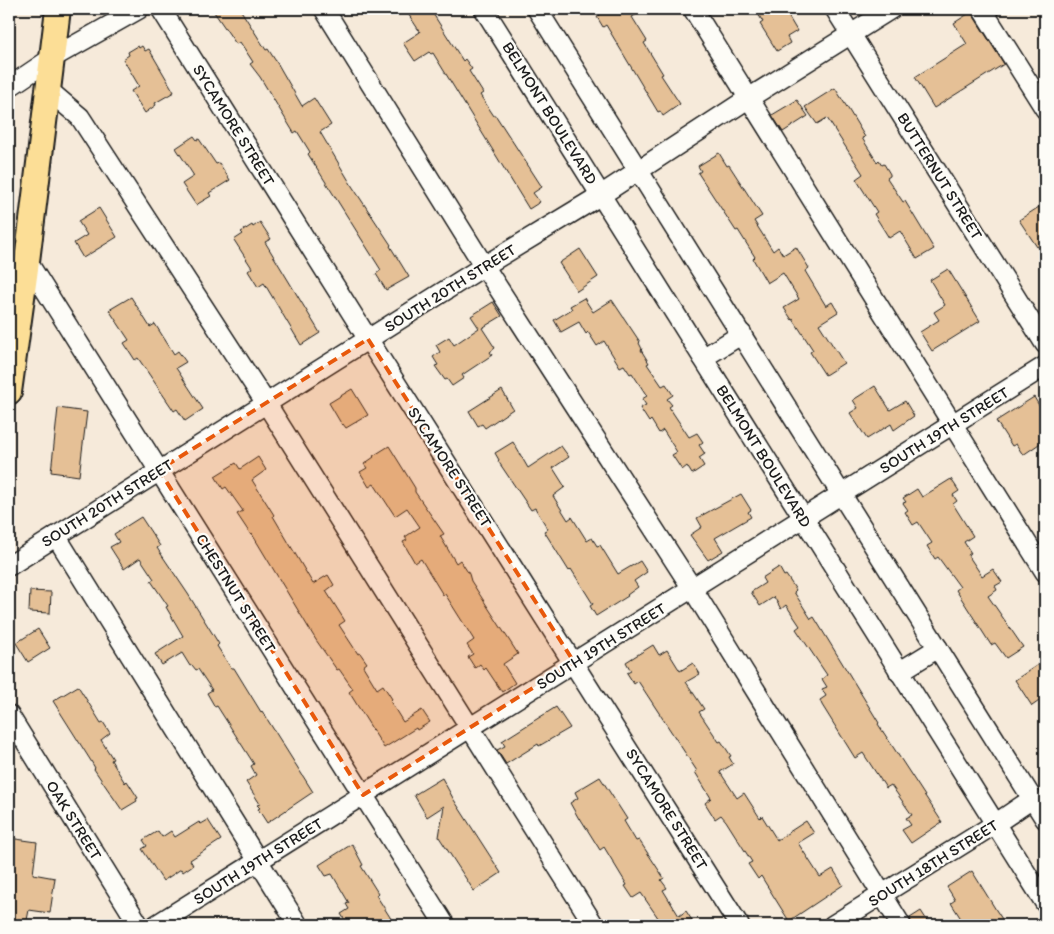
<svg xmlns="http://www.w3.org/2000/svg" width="1054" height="934" viewBox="0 0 1054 934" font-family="Itim,sans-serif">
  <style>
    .building { fill: #e5c096; stroke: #1c1c1c }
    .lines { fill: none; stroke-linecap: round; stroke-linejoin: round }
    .minor-casing { stroke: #1c1c1c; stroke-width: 22 }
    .major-casing { stroke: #1c1c1c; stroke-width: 28 }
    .minor { stroke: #fdfcf7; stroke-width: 19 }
    .major { stroke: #fcde96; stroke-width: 24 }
    .marked { fill: #e8590c; fill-opacity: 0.2; stroke: #e8590c; stroke-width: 4; stroke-dasharray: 10 6; stroke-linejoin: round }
    .labels { text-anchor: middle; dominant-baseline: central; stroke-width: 4.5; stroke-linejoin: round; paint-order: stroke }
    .street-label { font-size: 16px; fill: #1c1c1c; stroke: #fdfcf7 }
  </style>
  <rect width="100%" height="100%" fill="#f6eada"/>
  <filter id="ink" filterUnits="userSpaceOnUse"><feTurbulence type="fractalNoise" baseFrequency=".02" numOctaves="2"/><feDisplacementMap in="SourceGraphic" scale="10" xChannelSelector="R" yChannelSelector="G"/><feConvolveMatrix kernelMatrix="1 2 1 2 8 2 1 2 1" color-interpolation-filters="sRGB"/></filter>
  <g filter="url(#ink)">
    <g class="building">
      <path d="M212 9H240L266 50 268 49 279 66 302 106 314 98 331 125 320 132 352 186 391 245 390 246 409 277 386 290 376 274 381 270 308 154 310 152 297 131 294 133 260 77 250 64 253 62 240 42 236 44Z"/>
      <path d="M405 9H430L463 61 465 59 472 69 469 71 483 93 480 95 494 116H496L542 187 533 193 540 202 529 209 433 53 431 54 429 52 415 61 403 43 420 32Z"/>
      <path d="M596 9H646L632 17 647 41 644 43 663 74 661 75 680 104 663 116 660 111 658 112 606 25 603 27 597 17 600 15Z"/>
      <path d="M755 9H784L797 31 787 37 790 43 777 51 760 24 763 22Z"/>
      <path d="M971 12 1004 64 934 108 915 77 967 44 954 23Z"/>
      <path d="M138 46 139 48 142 46 145 51 149 49 174 92 155 103 156 105 145 113 131 91 139 86 123 59 129 55 128 52Z"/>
      <path d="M835 88 850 112 865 137 862 138 877 162 879 160 882 165 884 164 890 174V176L887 178 903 202 905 201 934 249 917 259 900 231 889 238 874 214 877 212 856 179 863 174 827 118 817 124 805 107Z"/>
      <path d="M797 100 808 116 783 132 772 115Z"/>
      <path d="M194 136 197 140 199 139 216 164 219 163 230 180 209 193 211 196 196 205 182 184 194 176 176 148Z"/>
      <path d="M719 153 727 166 729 165 762 216 754 221 773 251 778 247 783 255 796 247 809 268 805 271 826 306 832 302 838 312 819 324 844 363 825 375 810 352 813 350 793 319 792 320 784 308 799 299 783 273 767 283 753 259 755 257 738 230 736 231 698 173 701 171 698 166Z"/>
      <path d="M1045 203V242L1037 247 1019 220Z"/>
      <path d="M99 208 117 237 83 258 74 243 87 235 78 221Z"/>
      <path d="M260 222 271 239 265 242 320 333 301 345 264 283 258 287 248 271 252 268 234 240 243 234 241 232 252 225 253 227Z"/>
      <path d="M580 249 598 277 577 291 559 263Z"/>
      <path d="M948 269 980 321 932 351 920 332 939 320 934 312 945 305 930 280Z"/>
      <path d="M131 297 150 327 155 324 174 354 178 351 186 362 176 368 203 409 185 421 177 409 174 411 138 358 135 360 124 343 129 340 109 310Z"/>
      <path d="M584 298 593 312 612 300 640 342 639 343 642 349 641 350 649 363 647 364 662 386 666 384 673 395 667 399 672 405 669 407 689 437 697 433 703 442 699 445 705 454 699 458 704 466 692 474 687 466 682 470 672 455 677 452 663 430 659 433 651 420 649 422 640 408 646 405 642 399 647 396 632 373 630 374 624 365 620 367 604 341 597 346 588 332 586 334 579 322 561 332 554 320 572 309 570 306Z"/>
      <path d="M493 302 502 316 482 328 495 348 490 352 492 355 462 375 464 378 452 386 447 379 445 380 435 366 438 365 433 357 440 352 436 345 449 337 454 345 479 328 471 316Z"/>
      <path d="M875 386 890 410 905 401 914 416 894 430 891 424 867 439 850 413 858 408 853 400Z"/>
      <path d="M352 389 368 415 346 428 343 424 342 425 329 403Z"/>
      <path d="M502 390 513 409 485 428 482 424 478 426 469 411Z"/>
      <path d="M1034 397 1040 407 1045 403V440L1023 455 1016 444 1012 446 996 421Z"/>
      <path d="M58 408 87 412 79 476 51 472Z"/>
      <path d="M513 442 528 468 561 446 569 457 553 468 565 487 553 496 568 520 572 517 587 541 592 538 597 546 600 545 618 574 640 561 647 572 634 581 638 587 627 595 628 596 596 616 590 606 593 604 571 569 569 571 544 531 548 529 535 508 531 510 498 461 499 460 495 453Z"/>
      <path d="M389 446 415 488V492L444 534 440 536 456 563 460 560 469 574 471 581 518 654 503 664 515 683 502 692 486 668 484 670 480 664 475 668 468 657 473 654 467 645 474 640 445 594 443 595 421 559 415 563 403 542 407 540 405 537 420 527 407 508 395 516 374 484 369 487 360 472 367 468 364 464 374 457 373 456Z"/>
      <path d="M258 457 266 470 252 480 274 515 273 516 313 584 328 575 334 585 326 591 345 621 339 625 358 654 360 653 367 663 363 666 377 689 383 685 392 699 390 701 403 722 422 710 430 722 417 730 416 728 384 748 349 692 353 689 339 669 337 670 316 640 252 534 251 535 237 514 243 511 226 487 223 489 215 476 236 463 240 469Z"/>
      <path d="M951 479 959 491 953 495 957 501 953 504 973 536 964 542 971 553 968 555 982 576 993 569 1002 582 995 586 997 590 988 596 1023 647 1006 658 995 643 991 645 956 590 960 587 938 557 935 559 927 546 932 543 918 522 913 525 905 512 908 510 903 503 906 502 903 498 917 489 922 497Z"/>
      <path d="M741 494 751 510 748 512 751 517 715 538 723 551 708 560 690 535 702 527 697 518Z"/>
      <path d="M141 517 160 546 157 548 188 594 219 644 217 646 231 668H234L261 712 262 711 313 792 267 823 258 809 260 808 257 805 260 804 246 782 256 775 251 766 254 764 217 706 215 707 207 693 212 690 198 669 196 670 192 665 190 666 182 653 162 665 155 654 183 636 166 607 168 606 151 581 154 579 140 558 124 569 110 547 119 542 114 534Z"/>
      <path d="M779 567 784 576 786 575 796 590 794 592 811 619 814 617 879 723 878 724 942 822 911 843 902 830 911 825 906 818 912 815 891 785 886 788 863 753 855 758 822 705 820 700 826 696 822 689 827 687 822 679 827 675 796 629 800 626 786 605 781 609 774 597 760 606 751 592 765 583 762 578Z"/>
      <path d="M30 591 51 592 50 613 29 612Z"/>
      <path d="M38 629 50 648 28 662 16 643Z"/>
      <path d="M653 645 659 655 667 650 680 671 693 663 700 674 686 682 704 709 699 712 719 742 721 741 731 756 729 757 733 764 720 772 737 798 744 793 760 818 762 816 777 840 806 821 814 833 798 843 820 877 833 869 843 885 789 921 761 876 758 879 748 864 752 862 726 821 721 815 715 819 705 803 711 798 695 772 697 771 638 681 634 684 627 673 631 671 626 662Z"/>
      <path d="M1045 660V697L1032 706 1015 680Z"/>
      <path d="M78 686 101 723 103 722 110 733 101 740 113 759 111 760 125 783 127 781 138 798 136 799 137 801 122 810 102 781 94 769 95 768 91 761 53 701Z"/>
      <path d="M556 707 570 728 539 746 538 744 506 764 497 750 505 746 502 741Z"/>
      <path d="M600 777 627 819 624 821 636 841 639 840 664 878 661 880 667 888 663 890 679 916 686 911 695 925H663L641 893 633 898 625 886 627 885 604 847 600 850 580 818 579 819 570 803 578 798 575 792Z"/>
      <path d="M442 778 454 800 501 873 474 891 439 837 444 806 427 817 414 795Z"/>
      <path d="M208 820 221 840 190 860 193 865 183 872 181 869 163 881 142 849 147 846 143 840 158 831 162 837 171 831 175 837 199 822 201 824Z"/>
      <path d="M9 838 37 842 33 874 55 878 50 913 29 910 26 925H9Z"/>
      <path d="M352 844 363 865 361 866 378 893 376 895 395 925H348L341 914 349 909 346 904 349 903 332 874 326 876 319 865Z"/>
      <path d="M972 871 996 910 1006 925H965L951 903 955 900 947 887Z"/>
      <path d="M921 911 930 925H912L910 918Z"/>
    </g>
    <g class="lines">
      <g class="minor-casing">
        <g id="minor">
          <path d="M161 9 368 339 739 925"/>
          <path d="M324 9 484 266 692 588 901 925"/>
          <path d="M484 9 1045 903"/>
          <path d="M537 9 1045 819"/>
          <path d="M693 9 1045 572"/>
          <path d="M835 9 1045 344"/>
          <path d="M982 9 1045 109"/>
          <path d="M9 87 52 58 139 9"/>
          <path d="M47 89 80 117 266 403 594 925"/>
          <path d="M27 261 445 925"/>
          <path d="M703 358 742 334"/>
          <path d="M56 536 298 925"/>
          <path d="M9 566 484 266 601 195 749 98 891 9"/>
          <path d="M899 672 938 648"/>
          <path d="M9 715 139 925"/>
          <path d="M156 925 1045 366"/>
          <path d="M833 925 995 824 1032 799"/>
        </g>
      </g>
      <g class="major-casing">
        <path id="major" d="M9 392 27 261 58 9"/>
      </g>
      <use href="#minor" class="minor"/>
      <use href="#major" class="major"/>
    </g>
  </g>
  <path class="marked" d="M368 339 574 662 363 795 159 470Z"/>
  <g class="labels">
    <g class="street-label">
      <text transform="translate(550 113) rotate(58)">BELMONT BOULEVARD</text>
      <text transform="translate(234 125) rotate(58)">SYCAMORE STREET</text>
      <text transform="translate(940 176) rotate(58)">BUTTERNUT STREET</text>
      <text transform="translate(450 288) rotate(-32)">SOUTH 20TH STREET</text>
      <text transform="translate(944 430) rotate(-32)">SOUTH 19TH STREET</text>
      <text transform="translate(764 456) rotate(58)">BELMONT BOULEVARD</text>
      <text transform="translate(450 467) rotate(57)">SYCAMORE STREET</text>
      <text transform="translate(107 503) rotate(-32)">SOUTH 20TH STREET</text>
      <text transform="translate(236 593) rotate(58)">CHESTNUT STREET</text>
      <text transform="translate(601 646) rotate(-32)">SOUTH 19TH STREET</text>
      <text transform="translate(667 809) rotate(58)">SYCAMORE STREET</text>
      <text transform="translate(74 820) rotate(58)">OAK STREET</text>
      <text transform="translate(258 861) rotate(-32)">SOUTH 19TH STREET</text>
      <text transform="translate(933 863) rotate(-32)">SOUTH 18TH STREET</text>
    </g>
  </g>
  <rect width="1054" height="934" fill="none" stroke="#fdfcf7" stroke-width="30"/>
  <rect x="15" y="15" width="1024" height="904" fill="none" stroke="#1c1c1c" stroke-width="2" filter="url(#ink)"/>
</svg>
